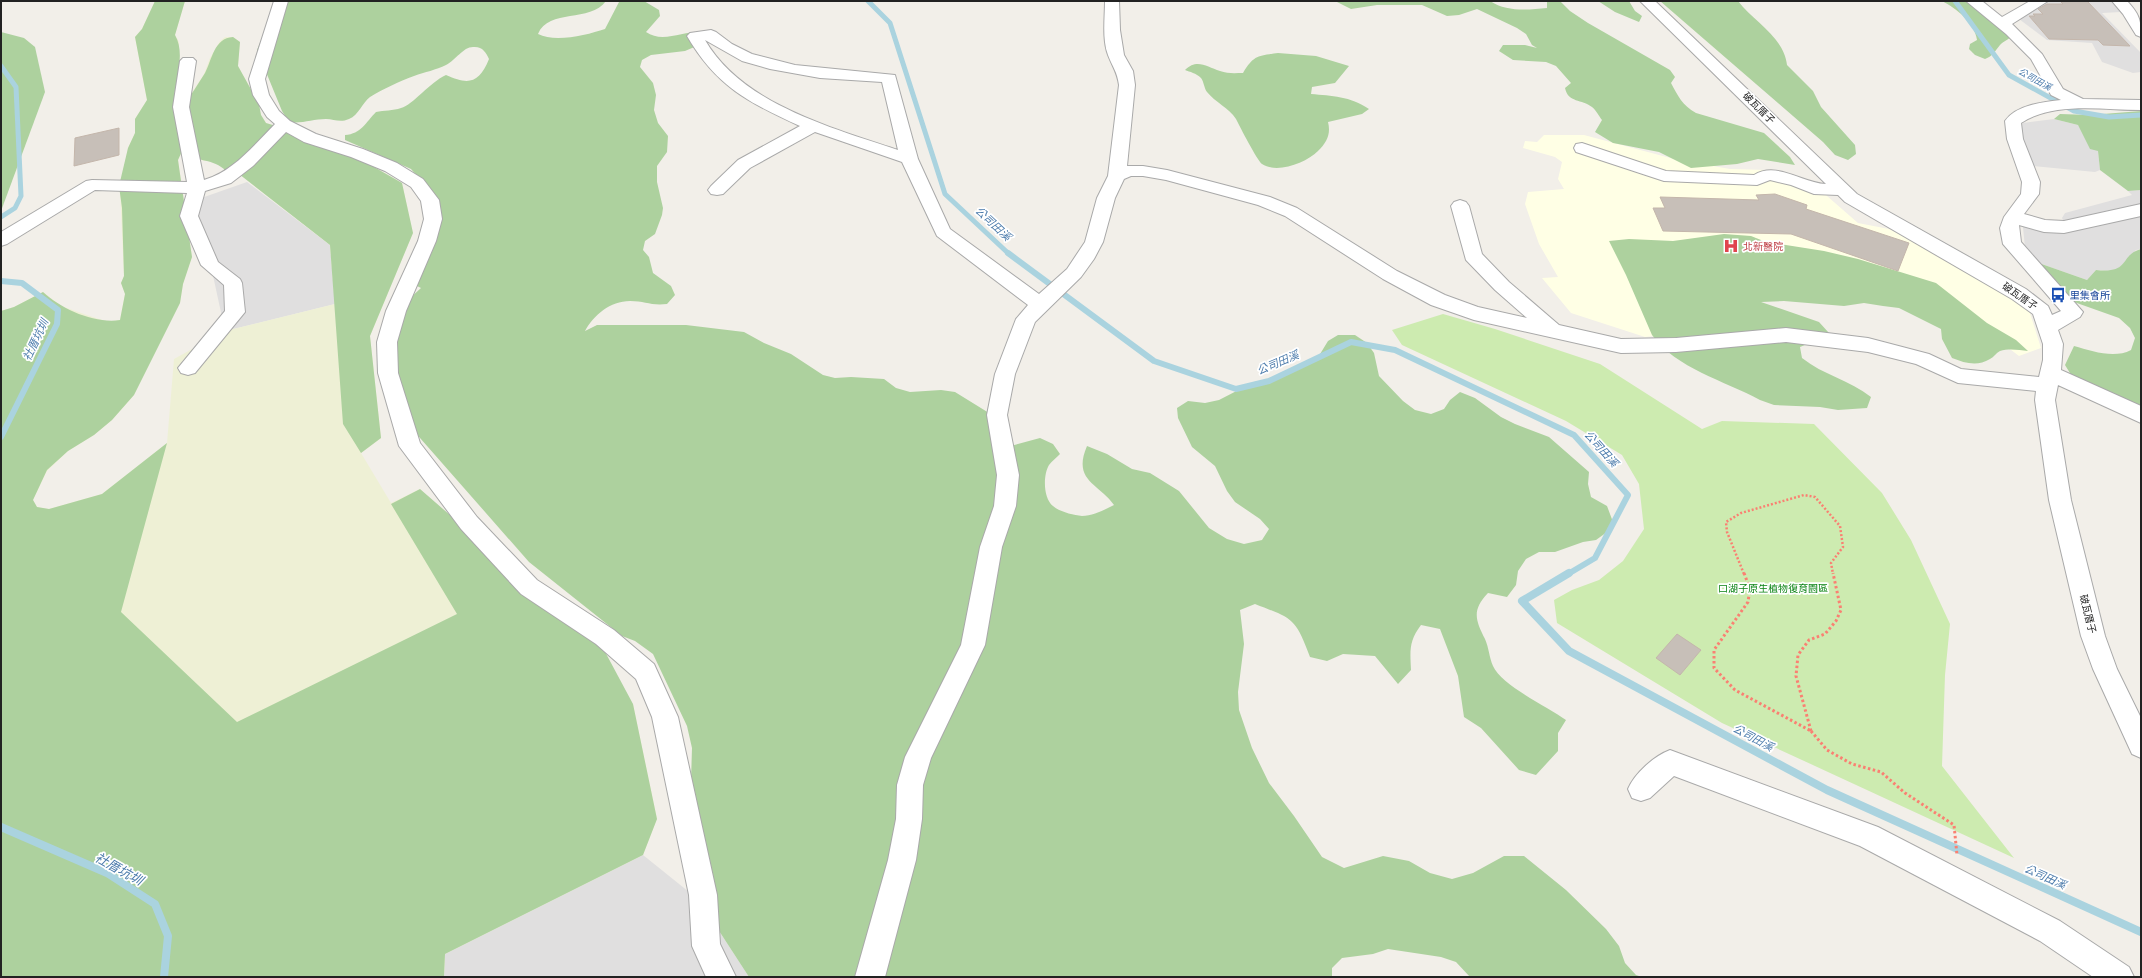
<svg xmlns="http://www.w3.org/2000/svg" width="2142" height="978" viewBox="0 0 2142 978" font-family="Figtree,'Noto Sans TC',sans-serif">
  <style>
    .residential { fill: #e0dfdf }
    .education { fill: #ffffe5 }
    .farmland { fill: #eef0d5; fill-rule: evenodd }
    .grass { fill: #cdebb0 }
    .forest { fill: #add19e }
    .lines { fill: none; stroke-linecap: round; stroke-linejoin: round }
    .stream-far2 { stroke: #aad3df; stroke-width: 5 }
    .stream-far1 { stroke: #aad3df; stroke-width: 6 }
    .stream { stroke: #aad3df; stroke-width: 8 }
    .building { fill: #c7bfb8; stroke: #c4b6ab }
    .minor-casing { stroke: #a9a9a9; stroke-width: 2 }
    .path-far1 { stroke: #fa8072; stroke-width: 2.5; stroke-dasharray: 2 2; stroke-linecap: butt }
    .path { stroke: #fa8072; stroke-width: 3; stroke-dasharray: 2.5 2.5; stroke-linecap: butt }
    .minor { fill: #fff; fill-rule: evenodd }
    .labels { text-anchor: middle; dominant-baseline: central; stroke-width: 3.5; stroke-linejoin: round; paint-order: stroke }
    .far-water-label { font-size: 9px; font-style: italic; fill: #4a7aab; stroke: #fff }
    .street-label { font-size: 10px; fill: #222; stroke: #fff }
    .health-label { font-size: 10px; fill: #be3a42; stroke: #fff; text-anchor: start }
    .transit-label { font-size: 10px; fill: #164399; stroke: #fff; text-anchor: start }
    .park-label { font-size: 10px; fill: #0c8416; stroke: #fff }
    .water-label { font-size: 11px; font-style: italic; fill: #4a7aab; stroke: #fff }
    .near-water-label { font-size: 13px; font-style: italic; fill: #4a7aab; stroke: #fff }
  </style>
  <rect width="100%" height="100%" fill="#f2efe9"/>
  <g class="residential">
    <path d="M2031 1H2111L2121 12 2102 13 2141 53V72L2133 73 2102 62 2092 43 2047 40 2019 19Z"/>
    <path d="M2054 119 2078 125 2098 151 2100 170 2095 172 2033 166 2017 128 2023 123Z"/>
    <path d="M247 182 330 245 335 304 225 331 209 257 190 202Z"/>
    <path d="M2141 190V249L2136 250 2117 270 2110 271 2096 270 2087 280 2033 261 2025 248 2023 227 2026 225 2069 231 2062 218 2065 213 2132 195 2128 191Z"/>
    <path d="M643 855 699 900 749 977H444L445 954Z"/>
  </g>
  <path class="education" d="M1544 135H1584L1674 159 1730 169 1768 170 1802 179 1819 189 1858 223 1889 229 1942 256 2029 310 2041 348 2019 356 1948 302 1796 248 1674 334 1645 337 1571 313 1542 278 1558 277 1539 244 1525 204 1528 192 1564 189 1558 179 1562 162 1555 157 1523 148 1525 141 1537 142Z"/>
  <path class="farmland" d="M155 1H185L175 35 179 42 174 100 184 105 204 74 210 58 220 41 225 37H233L240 42 238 66 251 89 261 115 266 123 332 143 402 183 413 233 370 336 381 438 361 453 391 503 420 489 633 704 657 819 643 855 445 954 444 977H1V311L14 307 43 292 61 306 84 314 108 322 120 320 125 294 121 283 124 276 120 190 128 148 135 133V119L147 100 135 37 142 29ZM183 149 200 160 214 162 219 165 224 169V174H239L330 245 335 304 225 331 174 359 167 443 102 494 49 509 37 507 33 500 47 471 68 451 94 435 112 420 134 395 180 303 183 284 192 257 178 160Z"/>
  <path class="grass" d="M1443 314 1495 329 1600 364 1702 429 1722 421 1814 424 1882 493 1911 540 1950 624 1945 675 1942 766 2014 858 1722 723 1557 623 1554 600 1572 590 1599 580 1623 561 1644 529 1639 484 1622 455 1566 421 1402 345 1392 330Z"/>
  <g class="forest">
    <path d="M155 1H185L175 35C186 54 175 80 174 100L184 105C191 95 198 84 205 73 212 60 214 38 233 37L240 42 238 66 259 104 261 115 266 123 332 143 402 183 413 233 370 336 381 438 361 453 343 424 330 245 239 174H224V169C209 157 197 164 183 149L178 160 192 257 183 284 180 303 134 395 112 420 94 435 68 451 47 470 33 500 37 507 49 509 102 494 167 443 121 612 237 722 457 614 391 504 420 489 603 648 633 704 657 819 643 855 445 954 444 977H1V311L14 307 43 292C61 309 95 324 120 320L125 294 121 283 124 276 122 208 119 186 128 148 135 133V119L147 100 135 37 142 29Z"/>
    <path d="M286 1H606C590 23 549 8 538 34 555 43 587 35 605 29L619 2 644 1 659 10 660 16 646 32C663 44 684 30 705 32L713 39 685 51 651 55 642 60 640 67 653 83 656 95 654 110 658 123 668 136 667 152 657 166V182L663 208 662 215 655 234 645 241 643 250 649 257 653 273 671 286 675 295 667 304C651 306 645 301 630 301 610 301 594 315 585 331L597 325H686L744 332 764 343 791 354 823 375 835 378 851 377 884 379 896 388 910 392 941 390 955 392 989 413 1011 446 1040 438 1053 444 1060 454C1057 457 1052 461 1049 465 1043 475 1043 498 1053 506 1060 512 1073 515 1082 516 1093 516 1104 510 1114 505 1099 483 1072 481 1087 446L1107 454 1132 469 1150 473 1179 491 1209 528 1227 539 1244 544 1262 540 1269 529 1260 519 1235 502 1227 491 1215 466 1192 447 1178 418 1177 408 1188 401 1205 403 1219 400 1254 382 1270 379 1308 365 1317 359 1328 341 1338 335H1355L1367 343 1374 353 1379 376 1403 401 1415 410 1431 414 1444 409 1450 400 1460 392 1475 398 1501 417 1515 424 1549 437 1589 472 1588 484 1591 497 1607 506 1613 522 1607 532 1596 540 1583 542 1555 552H1539L1526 559 1518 571 1516 585 1507 597 1488 593C1472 610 1475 619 1485 639 1489 648 1489 657 1493 666 1501 685 1548 707 1566 720L1558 733V751L1536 775 1519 770 1481 728 1464 717 1458 676 1440 629 1421 625C1409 641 1410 650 1411 670L1398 684 1375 656 1343 654 1327 661 1310 657C1295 617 1293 619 1255 604L1240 610 1244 644 1238 692 1239 710 1252 748 1269 783 1294 816 1322 857 1344 868 1383 856 1409 861 1430 873 1452 879 1473 873 1504 856H1524L1566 890 1606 929 1619 946 1625 963 1636 975 1642 977H1470L1456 962 1441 957 1388 949 1373 954 1342 958 1332 968V977H749L699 900 689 847 692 748 687 726 653 654 635 641 622 636 529 562 413 430 391 348 408 300 421 288 415 285 430 231 419 178 411 169 345 140V135C361 134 366 122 376 112 384 110 393 111 401 108 413 105 430 82 446 75 468 85 479 84 489 59 486 52 482 46 473 47 463 47 456 60 446 65 436 70 425 72 414 76 400 81 383 89 370 97 362 103 359 115 349 119 340 123 334 119 326 119 313 119 302 124 289 122L282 111 257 50 265 31Z"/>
    <path d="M1335 1H1490C1507 12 1527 10 1547 8V1H1560L1570 11 1588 23 1670 70 1675 77 1671 83C1678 96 1682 105 1696 113L1764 133 1790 157 1795 165 1758 159 1737 164 1691 168 1659 152 1613 143 1595 132 1602 120C1599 116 1596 110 1592 107 1582 99 1568 103 1565 88L1571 83 1556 66 1546 62 1513 60 1499 51 1503 45H1525L1537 48 1532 45 1526 34 1517 28 1477 9 1459 15 1447 16 1422 5H1377L1351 9Z"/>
    <path d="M1598 1H1629L1635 11 1642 16 1639 22 1615 12Z"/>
    <path d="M1660 1H1738C1754 22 1784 37 1787 65L1813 91 1821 107 1855 145 1856 154 1848 160 1835 155 1823 142Z"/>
    <path d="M1942 1H1967L2006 18 2012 34C2009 41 2004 40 2000 45 1995 51 1993 56 1985 59L1975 55 1969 49 1970 44 1977 40C1975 23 1956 8 1942 1Z"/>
    <path d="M1 32 24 38 35 47 45 92 1 211Z"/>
    <path d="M1278 53 1316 56 1349 66 1335 83 1312 87 1311 94C1332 96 1350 96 1369 109L1362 114 1328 122C1331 134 1327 142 1318 151 1306 163 1277 174 1262 164 1257 160 1240 127 1236 119 1229 108 1215 102 1207 92 1204 88 1204 82 1201 78 1196 73 1190 72 1185 70 1197 58 1207 67 1220 71 1228 74 1236 73 1243 73 1254 55 1258 56 1278 53Z"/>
    <path d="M2141 111V190L2128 191 2100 170 2098 151 2090 149 2078 125 2054 119 2060 114 2090 115Z"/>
    <path d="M1724 234 1751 236 1766 242 1824 251 1858 259 1936 283 1987 323 2016 340 2028 351C2019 350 2009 348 2000 351 1996 353 1994 357 1990 359 1977 367 1965 363 1952 358L1942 339 1941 329 1899 308 1883 306 1864 303 1844 306 1784 301 1761 302 1819 322 1829 333 1822 338 1800 347 1802 358C1823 375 1850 380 1871 397L1867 408 1838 410 1820 407 1774 405 1760 400C1723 380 1677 369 1652 335L1626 275 1609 241 1629 239 1673 241Z"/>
    <path d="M2141 249V412L2073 378 2065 365 2074 346C2092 351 2114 359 2131 350L2135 338 2130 328 2119 318 2074 302 2033 261 2087 280 2096 270C2131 274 2119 255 2141 249Z"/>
  </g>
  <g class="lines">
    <g class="stream-far2">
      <path d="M868 1 890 23 945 194 1009 254"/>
      <path d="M1955 1 2009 75 2074 111 2109 117 2141 115"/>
      <path d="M1 66 16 87 21 196 15 208 1 217"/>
    </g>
    <g class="stream-far1">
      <path d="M1008 253 1154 361 1236 389 1269 381 1351 342 1395 350 1574 435 1628 495 1595 558 1568 574"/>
      <path d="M1 281 22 283 58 310 57 324 1 437"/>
    </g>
    <g class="stream">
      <path d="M1569 573 1522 601 1569 651 1827 790 2141 932"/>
      <path d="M1 827 107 873 155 904 168 936 164 977"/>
    </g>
  </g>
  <g class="building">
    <path d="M2060 1H2087L2130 46 2103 45 2098 40 2049 39 2029 16H2035L2033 14H2043L2038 9 2047 4H2063Z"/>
    <path d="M119 128V155L74 166 75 138Z"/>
    <path d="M1775 194 1807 205 1806 209 1909 243 1898 271 1791 234 1663 231 1653 208H1665L1660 197 1759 200 1756 195Z"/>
    <path d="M1677 634 1701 650 1680 675 1656 658Z"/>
  </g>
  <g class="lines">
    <g class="minor-casing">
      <g id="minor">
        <path d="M274 1H288L265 79 269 95 279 111 290 121 316 134 363 149 397 163 423 179 439 200 442 219 436 241 406 311 397 342 398 373 420 443 477 517 537 580 614 630 654 664 678 717 717 895 720 944 736 977H706L692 946 689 895 652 717 636 679 596 644 521 594 461 529 399 446 378 373 377 342 386 311 418 241 424 219 421 201 411 187 385 171 351 157 304 142 286 132 253 166 231 183 205 191 198 216 218 262 240 279 242 283 245 312 195 373 188 375 181 373 178 368 225 311 224 285 201 265 180 216 187 193 95 190 7 244 1 246V232L86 181 92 180 187 182 173 107 180 61 183 58H193L196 61 189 107 204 180C234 171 253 146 275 124L267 117 253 95 249 79Z"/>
        <path d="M1105 1H1119L1120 30 1124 55 1133 71 1135 85 1127 166H1143L1167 170 1270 197 1297 208 1397 271 1445 295 1478 307 1527 318 1495 290 1466 260 1451 206 1454 202 1460 200 1466 202 1469 206 1482 254 1509 282 1559 325 1621 339 1676 338 1786 328 1868 338 1929 354 1961 369 2039 377 2043 360V344L2033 314 2012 299 1845 202 1838 195 1814 194 1791 185 1770 180 1757 185 1664 181 1576 152 1574 148 1576 144 1582 143 1666 171 1754 175C1777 161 1802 183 1826 184L1640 1H1655L1857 194 2026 289 2048 306 2052 315 2061 311 2003 244 2000 228 2004 217 2021 194 2022 182 2007 139 2005 121C2016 105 2043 102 2061 100L2051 95 2031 59 2006 34 1966 1H1982L2002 17 2030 1H2048L2012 24 2042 54 2063 89 2083 99 2141 100V110C2103 110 2054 101 2021 123L2023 139 2040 182 2039 194 2024 214 2045 220 2064 221 2141 204V216L2064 233 2044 232 2019 225 2021 242 2083 312 2080 317 2058 330 2063 344 2061 370 2141 406V423L2058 385 2055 400 2071 500 2105 636 2117 669 2141 718V758L2132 754 2093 669 2081 636 2049 500 2035 400 2036 391 1958 383 1916 364 1868 352 1786 342 1676 352 1621 353 1474 320 1431 305 1383 279 1285 216 1258 205 1166 180 1143 176H1131L1124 179 1115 198 1103 242 1094 259 1081 277 1035 322 1015 374 1007 415 1019 475 1016 506 1002 547 985 645 931 758 923 785 922 819 916 860 885 977H855L888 860 896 819 897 785 905 757 961 645 980 547 994 506 997 475 987 415 995 374 1016 319 1028 305 937 236 902 162 815 132 750 168 723 194 717 195 711 194 708 190 711 186 738 160 800 126C749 103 716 86 687 36L690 33 711 30 716 32 732 44 752 54 795 65 895 75 918 159 950 229 1039 294 1067 269 1085 242 1097 198 1108 176 1119 85C1117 71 1113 68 1108 55 1102 39 1105 18 1105 1ZM705 40 742 61 770 69 820 78 882 82 898 150C832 128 742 104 705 40Z"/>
        <path d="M2112 1H2127C2139 14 2141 19 2141 37L2136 35 2123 14Z"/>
        <path d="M1670 750 1878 827 2060 921 2129 967 2134 977H2093L2040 941 1860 846 1674 776 1650 798 1641 801 1632 798 1628 789C1635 773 1654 756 1670 750Z"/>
      </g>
    </g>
    <path class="path-far1" d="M1744 574 1727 532 1726 522 1741 513 1804 495 1815 497 1840 526 1843 547 1831 563 1833 574"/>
    <g class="path">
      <path d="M1744 573 1750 589 1748 602 1714 650V668L1735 690 1811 731"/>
      <path d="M1811 731 1827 750 1852 764 1881 772 1905 793 1954 825 1957 855"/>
      <path d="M1811 731 1796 676 1798 655 1809 640 1825 634 1836 621 1841 610 1833 573"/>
    </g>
    <use href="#minor" class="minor"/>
  </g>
  <defs>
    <g id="hospital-bare" transform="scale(1.2)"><path d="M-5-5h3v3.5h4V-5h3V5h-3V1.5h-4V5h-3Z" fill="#e0444e" stroke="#fff" stroke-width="2.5" paint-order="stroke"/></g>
    <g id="bus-bare" transform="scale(1.2)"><path d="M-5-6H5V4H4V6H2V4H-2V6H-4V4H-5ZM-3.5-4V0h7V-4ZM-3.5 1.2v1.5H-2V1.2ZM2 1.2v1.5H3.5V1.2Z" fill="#1a4fb4" stroke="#fff" stroke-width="2.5" paint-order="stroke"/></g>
  </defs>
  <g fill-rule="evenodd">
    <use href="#hospital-bare" x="1731" y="246"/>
    <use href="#bus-bare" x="2058" y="295"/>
  </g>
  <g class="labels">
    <g class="far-water-label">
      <text transform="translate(2035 79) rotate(29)">公司田溪</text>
    </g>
    <g class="street-label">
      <text transform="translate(1759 108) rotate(44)">破瓦厝子</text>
      <text transform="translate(2020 296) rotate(34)">破瓦厝子</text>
      <text transform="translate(2088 614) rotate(76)">破瓦厝子</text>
    </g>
    <g class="health-label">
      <text x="1743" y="246">北新醫院</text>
    </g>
    <g class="transit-label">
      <text x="2070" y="295">里集會所</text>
    </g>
    <g class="park-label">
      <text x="1773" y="588">口湖子原生植物復育園區</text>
    </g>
    <g class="water-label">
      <text transform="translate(993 224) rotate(43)">公司田溪</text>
      <text transform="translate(36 340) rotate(-65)">社厝坑圳</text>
      <text transform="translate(1278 363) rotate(-23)">公司田溪</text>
      <text transform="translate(1601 449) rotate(48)">公司田溪</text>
      <text transform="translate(1753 738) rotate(28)">公司田溪</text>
      <text transform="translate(2045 877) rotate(24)">公司田溪</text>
    </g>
    <g class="near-water-label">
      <text transform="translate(119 869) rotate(29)">社厝坑圳</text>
    </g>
  </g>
  <rect width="2142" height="978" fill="none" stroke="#222222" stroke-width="4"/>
</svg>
